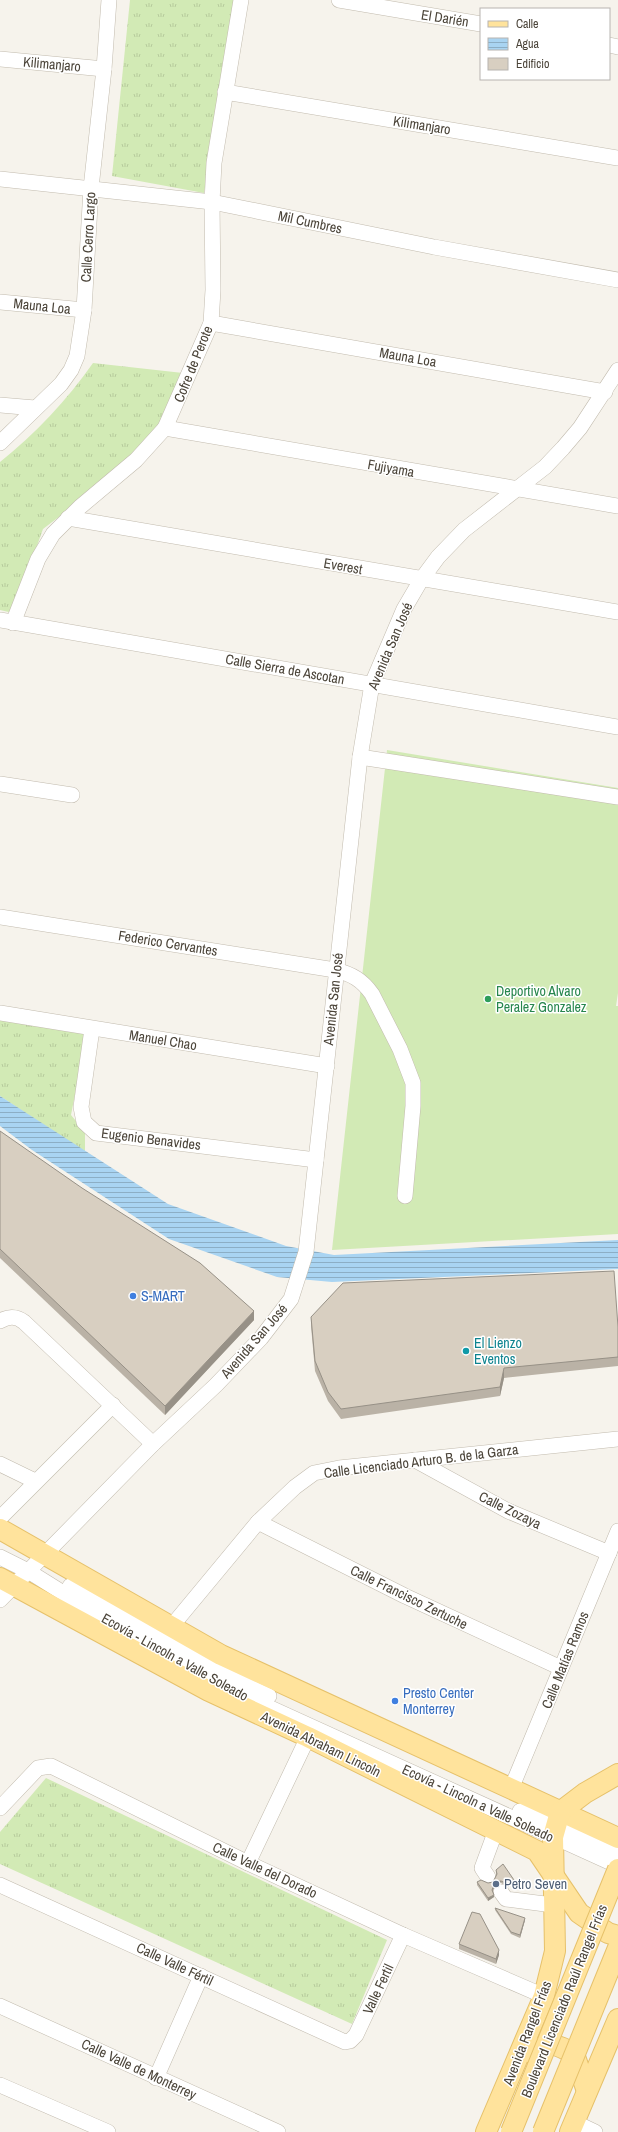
<svg xmlns="http://www.w3.org/2000/svg" width="618" height="2132" viewBox="0 0 618 2132" font-family="'Archivo Narrow',sans-serif">
  <style>
    .grass { fill: url(#grass-tufts) }
    .pitch { fill: #d2eab5 }
    .water { fill: url(#water-rules) }
    .lines { fill: none; stroke-linecap: round; stroke-linejoin: round }
    .minor-casing { stroke: #c2bbae; stroke-width: 16 }
    .major-casing { stroke: #e6c16a; stroke-width: 22 }
    .minor { stroke: #fff; stroke-width: 15 }
    .major { stroke: #ffe39c; stroke-width: 20 }
    .major-bridge-casing { stroke: #e6c16a; stroke-width: 22; stroke-linecap: butt }
    .major-bridge { stroke: #ffe39c; stroke-width: 20 }
    .wall { fill: #bab2a6 }
    .shaded-wall { fill: #979187 }
    .building { fill: #d8cfc1; stroke: #979187 }
    .leisure-dot { fill: #2e9e5b; stroke: #fff; stroke-width: 1.5 }
    .shop-dot { fill: #3f7fe0; stroke: #fff; stroke-width: 1.5 }
    .culture-dot { fill: #0f9aa8; stroke: #fff; stroke-width: 1.5 }
    .service-dot { fill: #5c6f8a; stroke: #fff; stroke-width: 1.5 }
    .labels { text-anchor: middle; dominant-baseline: central; stroke-width: 3; stroke-linejoin: round; paint-order: stroke }
    .street-label { font-size: 14px; fill: #4b4439; stroke: #fff }
    .leisure-label { font-size: 14px; fill: #27864d; stroke: #fff; text-anchor: start }
    .shop-label { font-size: 14px; fill: #366cbe; stroke: #fff; text-anchor: start }
    .culture-label { font-size: 14px; fill: #0d838f; stroke: #fff; text-anchor: start }
    .service-label { font-size: 14px; fill: #4e5e75; stroke: #fff; text-anchor: start }
  </style>
  <defs>
    <pattern id="grass-tufts" width="24" height="20" patternUnits="userSpaceOnUse"><rect width="24" height="20" fill="#d2eab5"/><path d="M3 7l-1-3M5 7V3M7 7l1-3M15 17l-1-3M17 17v-4M19 17l1-3" fill="none" stroke="#b6ca9c"/></pattern>
    <pattern id="water-rules" width="6" height="5" patternUnits="userSpaceOnUse"><rect width="6" height="5" fill="#a9d4f2"/><path d="M0 2.5h6" fill="none" stroke="#8caec5"/></pattern>
  </defs>
  <rect width="100%" height="100%" fill="#f6f3ec"/>
  <g class="grass">
    <path d="M130 0H237L204 193 112 176Z"/>
    <path d="M93 363 183 373 167 415 119 471 43 529 13 613 0 610V462C35 434 67 400 93 363Z"/>
    <path d="M0 1016 87 1033 71 1115 85 1132V1152L0 1096Z"/>
    <path d="M46 1778 387 1940 352 2024 0 1864V1832Z"/>
  </g>
  <path class="pitch" d="M387 750 618 788V993L616 1006H618V1234L332 1250Z"/>
  <path class="water" d="M0 1096 168 1204 286 1246 334 1255 618 1240V1269L332 1282 277 1277 169 1239 32 1150 0 1126Z"/>
  <g class="lines">
    <g class="minor-casing">
      <g id="minor">
        <path d="M339 0 481 24"/>
        <path d="M609 45 618 47"/>
        <path d="M0 59 104 69"/>
        <path d="M225 92 618 158"/>
        <path d="M0 179 212 202 434 247 618 280"/>
        <path d="M0 302 84 310"/>
        <path d="M211 323 605 392"/>
        <path d="M0 405 35 408"/>
        <path d="M165 428 618 506"/>
        <path d="M0 443 61 384 71 370 77 356 84 310 91 188 104 69 109 0"/>
        <path d="M68 518 618 612"/>
        <path d="M0 620 618 727"/>
        <path d="M13 623 38 559 53 534 80 507 136 460 165 428 211 323 213 290 212 202 214 163 241 0"/>
        <path d="M360 757 618 797"/>
        <path d="M0 784 72 795"/>
        <path d="M0 917 335 970C352 974 362 980 372 994L400 1049 413 1083V1106L405 1196"/>
        <path d="M0 1013 327 1066"/>
        <path d="M92 1029 81 1107 84 1122 96 1133 316 1160"/>
        <path d="M0 1321C9 1316 16 1316 24 1322L153 1444"/>
        <path d="M415 1460 508 1511 609 1553"/>
        <path d="M0 1464 35 1481"/>
        <path d="M0 1518 113 1405"/>
        <path d="M258 1522 405 1596 561 1668"/>
        <path d="M0 1557 28 1571 132 1636 233 1691 618 1866"/>
        <path d="M70 1586C135 1625 201 1664 269 1696"/>
        <path d="M0 1600 153 1444 216 1385 261 1338 291 1299 306 1252 360 757 372 684 404 609 421 580 438 557 464 530 545 467 563 448 580 428 618 370"/>
        <path d="M171 1627 258 1522 295 1487 314 1473 339 1468 618 1439"/>
        <path d="M511 1789 618 1531"/>
        <path d="M0 1808 38 1768 51 1766 248 1863 403 1935 544 1996"/>
        <path d="M520 1811 618 1855"/>
        <path d="M248 1863 308 1737"/>
        <path d="M488 1877 482 1868 496 1830"/>
        <path d="M0 1885 345 2042 350 2041 356 2035 403 1935"/>
        <path d="M501 1892 506 1899 553 1905"/>
        <path d="M0 2006 278 2132"/>
        <path d="M156 2078 201 1976"/>
        <path d="M0 2085 108 2132"/>
        <path d="M574 2122 595 2132"/>
      </g>
    </g>
    <g class="major-casing">
      <g id="major">
        <path d="M0 1529 221 1655 618 1838"/>
        <path d="M0 1578 209 1691 308 1737 537 1851 579 1913 608 1933 618 1936"/>
        <path d="M560 1812 585 1793 618 1774"/>
        <path d="M532 2053C549 2040 556 2044 574 2054L587 2091"/>
        <path d="M486 2132 544 1996 555 1951 553 1837 560 1812"/>
        <path d="M570 2132 618 2019"/>
      </g>
    </g>
    <use href="#minor" class="minor"/>
    <use href="#major" class="major"/>
    <g class="major-bridge-casing">
      <g id="major-bridge">
        <path d="M511 2132 618 1869"/>
        <path d="M543 2132 618 1948"/>
      </g>
    </g>
    <use href="#major-bridge" class="major-bridge"/>
  </g>
  <g class="wall">
    <path d="M0 1131 254 1320 165 1415 0 1258Z"/>
    <path d="M311 1317 618 1327V1366L504 1378 500 1396 341 1419 328 1401 315 1371 311 1326Z"/>
    <path d="M496 1870 514 1882 508 1887 501 1883 495 1885 493 1891 494 1897 488 1901 477 1885V1882L488 1883 493 1882 496 1875Z"/>
    <path d="M495 1908 525 1920 520 1938 511 1934 495 1910Z"/>
    <path d="M459 1944 499 1955 496 1964 459 1949Z"/>
  </g>
  <g class="shaded-wall">
    <path d="M254 1311V1320L165 1415V1406Z"/>
    <path d="M504 1368V1378L500 1396V1387Z"/>
    <path d="M514 1880V1882L508 1887V1884Z"/>
    <path d="M501 1881V1883L495 1885 492 1892V1890L495 1882Z"/>
    <path d="M494 1895V1897L488 1901V1898Z"/>
    <path d="M525 1918V1920L520 1938V1935Z"/>
    <path d="M499 1950V1955L496 1964V1959Z"/>
  </g>
  <g class="building">
    <path d="M0 1131 82 1188 200 1263 254 1311 165 1406 0 1249Z"/>
    <path d="M614 1271 618 1327V1357L504 1368 500 1387 341 1409 328 1392 315 1361 311 1317 343 1283Z"/>
    <path d="M503 1864 514 1880 508 1884 501 1881 495 1882 492 1890 494 1895 488 1898 477 1882 481 1880 488 1883 493 1882 497 1874 496 1870Z"/>
    <path d="M495 1908 525 1918 520 1935 511 1932Z"/>
    <path d="M472 1912 480 1914 499 1950 496 1959 459 1944Z"/>
  </g>
  <circle class="leisure-dot" cx="488" cy="999" r="4"/>
  <g class="shop-dot">
    <circle cx="133" cy="1296" r="4"/>
    <circle cx="395" cy="1701" r="4"/>
  </g>
  <circle class="culture-dot" cx="466" cy="1351" r="4"/>
  <circle class="service-dot" cx="496" cy="1884" r="4"/>
  <g class="labels">
    <g class="street-label">
      <text transform="translate(445 18) rotate(9)">El Darién</text>
      <text transform="translate(52 64) rotate(5)">Kilimanjaro</text>
      <text transform="translate(422 125) rotate(9)">Kilimanjaro</text>
      <text transform="translate(310 222) rotate(12)">Mil Cumbres</text>
      <text transform="translate(88 237) rotate(-87)">Calle Cerro Largo</text>
      <text transform="translate(42 306) rotate(6)">Mauna Loa</text>
      <text transform="translate(408 357) rotate(10)">Mauna Loa</text>
      <text transform="translate(193 364) rotate(-68)">Cofre de Perote</text>
      <text transform="translate(391 468) rotate(10)">Fujiyama</text>
      <text transform="translate(343 566) rotate(10)">Everest</text>
      <text transform="translate(390 646) rotate(-67)">Avenida San José</text>
      <text transform="translate(285 669) rotate(10)">Calle Sierra de Ascotan</text>
      <text transform="translate(168 943) rotate(9)">Federico Cervantes</text>
      <text transform="translate(333 999) rotate(-84)">Avenida San José</text>
      <text transform="translate(163 1040) rotate(9)">Manuel Chao</text>
      <text transform="translate(151 1139) rotate(7)">Eugenio Benavides</text>
      <text transform="translate(254 1341) rotate(-49)">Avenida San José</text>
      <text transform="translate(421 1461) rotate(-7)">Calle Licenciado Arturo B. de la Garza</text>
      <text transform="translate(510 1510) rotate(26)">Calle Zozaya</text>
      <text transform="translate(409 1597) rotate(26)">Calle Francisco Zertuche</text>
      <text transform="translate(175 1657) rotate(29)">Ecovía - Lincoln a Valle Soleado</text>
      <text transform="translate(565 1660) rotate(-68)">Calle Matías Ramos</text>
      <text transform="translate(321 1744) rotate(26)">Avenida Abraham Lincoln</text>
      <text transform="translate(478 1803) rotate(25)">Ecovía - Lincoln a Valle Soleado</text>
      <text transform="translate(265 1870) rotate(25)">Calle Valle del Dorado</text>
      <text transform="translate(175 1964) rotate(25)">Calle Valle Fértil</text>
      <text transform="translate(378 1989) rotate(-65)">Valle Fertil</text>
      <text transform="translate(564 2001) rotate(-68)">Boulevard Licenciado Raúl Rangel Frías</text>
      <text transform="translate(527 2033) rotate(-69)">Avenida Rangel Frías</text>
      <text transform="translate(139 2069) rotate(25)">Calle Valle de Monterrey</text>
    </g>
    <g class="leisure-label">
      <text x="496" y="991">Deportivo Alvaro<tspan x="496" dy="16">Peralez Gonzalez</tspan></text>
    </g>
    <g class="shop-label">
      <text x="141" y="1296">S-MART</text>
      <text x="403" y="1693">Presto Center<tspan x="403" dy="16">Monterrey</tspan></text>
    </g>
    <g class="culture-label">
      <text x="474" y="1343">El Lienzo<tspan x="474" dy="16">Eventos</tspan></text>
    </g>
    <g class="service-label">
      <text x="504" y="1884">Petro Seven</text>
    </g>
  </g>
  <rect x="480" y="8" width="130" height="72" fill="#ffffff" stroke="#b7b4b0"/>
  <rect x="488" y="21" width="20" height="6" fill="#ffe39c" stroke="#b7b4b0"/>
  <text x="516" y="28" font-size="12" fill="#4b4439">Calle</text>
  <rect x="488" y="38" width="20" height="12" fill="url(#water-rules)" stroke="#b7b4b0"/>
  <text x="516" y="48" font-size="12" fill="#4b4439">Agua</text>
  <rect x="488" y="58" width="20" height="12" fill="#d8cfc1" stroke="#b7b4b0"/>
  <text x="516" y="68" font-size="12" fill="#4b4439">Edificio</text>
</svg>
